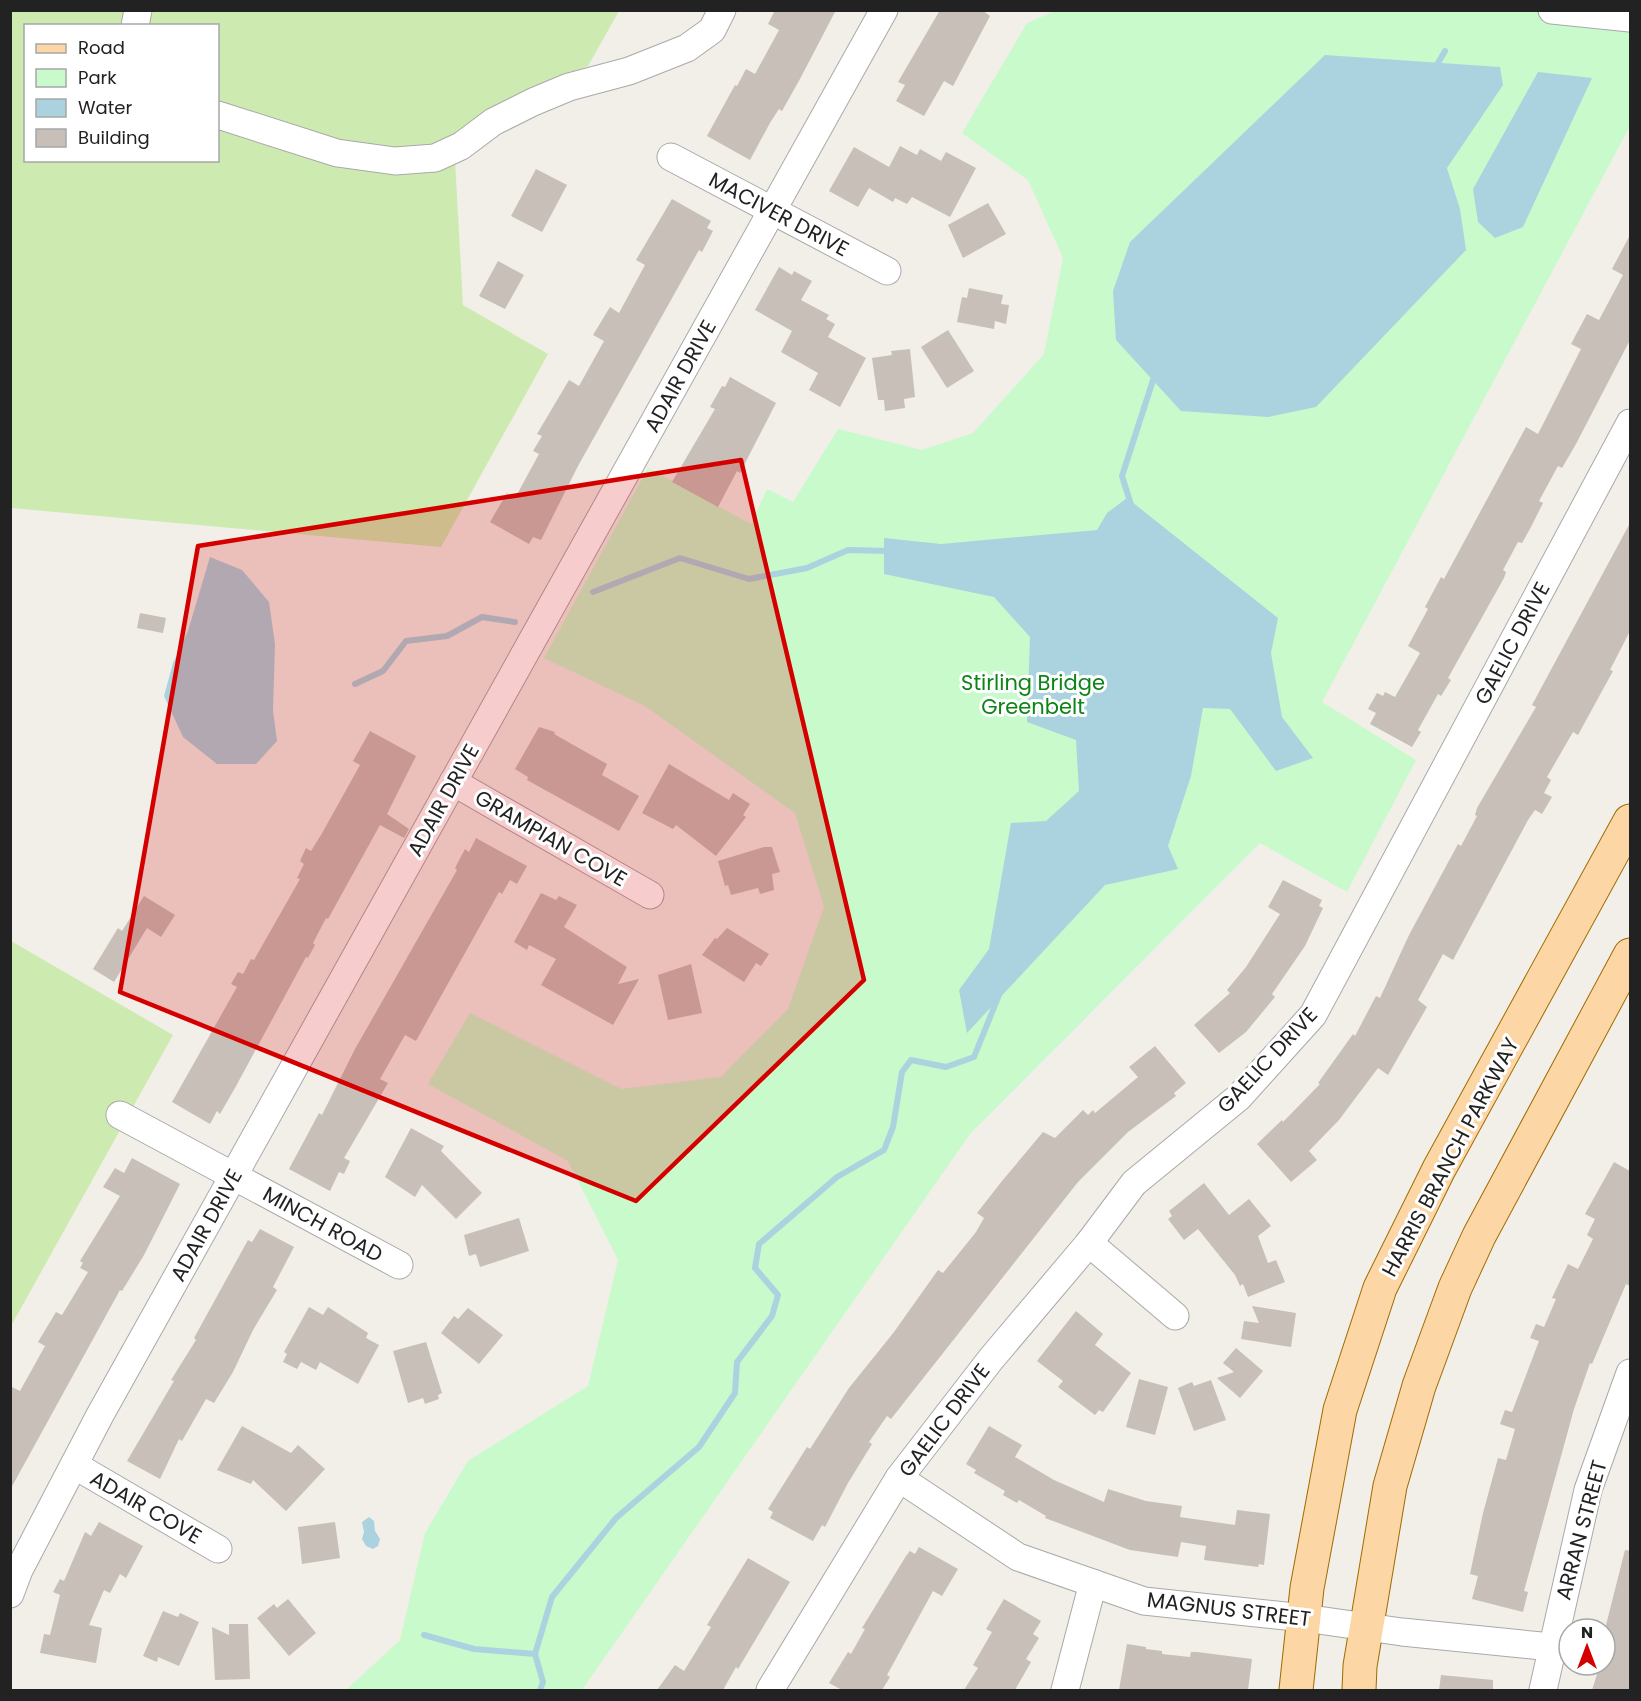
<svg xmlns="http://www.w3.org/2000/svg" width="1641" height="1701" viewBox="0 0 1641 1701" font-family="Poppins,sans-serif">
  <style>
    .grass { fill: #cdebb0; fill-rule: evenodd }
    .park { fill: #c8facc }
    .water { fill: #aad3df }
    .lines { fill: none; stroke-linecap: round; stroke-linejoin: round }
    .stream { stroke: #aad3df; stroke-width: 6 }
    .building { fill: #c7bfb8 }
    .minor-casing { stroke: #a9a9a9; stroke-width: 29 }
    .major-casing { stroke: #a06b00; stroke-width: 35 }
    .minor { stroke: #fff; stroke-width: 27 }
    .major { stroke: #fcd6a4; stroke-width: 33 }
    .marked { fill: #d40000; fill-opacity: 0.2; stroke: #d40000; stroke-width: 4.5; stroke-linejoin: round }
    .labels { text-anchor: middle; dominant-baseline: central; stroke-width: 6; stroke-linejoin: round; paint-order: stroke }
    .street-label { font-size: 21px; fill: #222; stroke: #fff }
    .park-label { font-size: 21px; fill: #0c8416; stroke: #fff }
  </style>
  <rect width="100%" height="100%" fill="#f2efe9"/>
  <g class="grass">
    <path d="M10 11H619L588 66 501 108 454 142 463 305 548 354 441 547 11 508ZM26 26H218V160H26Z"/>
    <path d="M11 941 173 1035 11 1326Z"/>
  </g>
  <path class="park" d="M1057 10 1630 11V126L1322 702 1416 760 1347 892 1260 843 970 1134 582 1690H346L400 1640 425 1533 468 1461 588 1386 618 1260 568 1161 428 1084 470 1013 621 1089 721 1077 788 1009 824 907 795 813 645 706 544 658 648 468 751 524 767 489 793 502 838 429 922 450 973 433 1044 354 1063 258 1028 180 962 133 1027 23Z"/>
  <g class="water">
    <path d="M1325 55 1500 67 1503 85 1447 168 1460 209 1466 250 1316 407 1268 417 1181 411 1116 340 1113 291 1130 242Z"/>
    <path d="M1538 72 1592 78 1523 227 1495 238 1478 222 1473 189Z"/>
    <path d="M1127 498 1278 618 1271 653 1282 717 1313 758 1276 771 1230 709 1203 708 1191 776 1168 846 1178 869 1105 885 967 1033 959 990 989 949 1011 823 1046 821 1079 791 1076 740 1027 722 1030 637 994 597 884 574V538L941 544 1097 530 1107 513Z"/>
    <path d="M210 557 242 570 269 602 275 644 273 711 277 741 256 764H217L183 737 164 696 173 663 188 631Z"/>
    <path d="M369 1517 374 1521 375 1531 380 1539 378 1546 373 1549 366 1546 362 1539 364 1532 362 1522Z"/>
  </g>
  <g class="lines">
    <g class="stream">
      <path d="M1434 70 1445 51"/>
      <path d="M1132 508 1122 476 1155 374"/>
      <path d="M593 592 680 558 749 579 807 568 848 550 890 551"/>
      <path d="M355 684 383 671 406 641 447 636 482 617 515 622"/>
      <path d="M424 1635 474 1649 535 1654"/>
      <path d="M540 1690 543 1682 535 1654 552 1597 616 1518 699 1447 735 1393 737 1362 772 1316 778 1295 755 1268 759 1244 837 1177 884 1150 893 1127 902 1072 911 1060 946 1067 974 1057 999 995"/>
    </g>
  </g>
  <g class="building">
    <path d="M775 10H836L800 79 782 111 779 109 770 123 750 160 707 136 735 85 737 86 746 69 755 74 779 30 768 24Z"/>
    <path d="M940 10H982L990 16 953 86 944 81 924 116 896 101 905 85 898 82Z"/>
    <path d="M900 146 917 155 920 149 941 161 946 152 976 168 950 217 912 197 907 204 895 198 893 202 869 188 858 207 829 191 854 147 889 167Z"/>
    <path d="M536 169 567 185 542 232 511 216Z"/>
    <path d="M672 199 711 221 707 228 713 231 702 252 699 250 578 466 541 540 533 537 529 544 490 522 507 493 515 498 539 454 533 451 542 436 537 434 569 380 579 386 604 341 593 335 610 307 619 313 645 265 636 260Z"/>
    <path d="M988 203 1006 234 963 258 948 225Z"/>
    <path d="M1630 235V340L1576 444 1562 468 1558 466 1539 501 1543 503 1531 527 1522 543 1518 542 1503 570 1506 572 1504 578 1448 678 1451 680 1441 696 1438 694 1418 730 1421 732 1412 747 1370 724 1376 713 1368 709 1377 693 1383 696 1385 692 1395 697 1420 653 1408 646 1428 609 1425 607 1441 577 1444 579 1526 427 1538 434 1581 349 1571 344 1587 314 1599 320 1623 275 1612 269Z"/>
    <path d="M498 261 524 275 505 309 479 296Z"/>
    <path d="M779 267 792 275 794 271 812 281 801 300 829 315 826 319 835 324 828 337 866 358 840 407 809 390 818 373 781 352 792 331 755 310Z"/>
    <path d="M969 288 1003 295 1001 304 1009 305 1006 324 995 321 994 329 957 322 962 297 967 298Z"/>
    <path d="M948 330 974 371 947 388 921 347Z"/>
    <path d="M910 349 915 397 904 399 905 408 885 411 884 400H878L872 358 892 355 891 351Z"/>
    <path d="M730 377 776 403 740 473 737 471 718 507 672 482 715 409 710 407 722 386 725 387Z"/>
    <path d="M1630 523V631L1610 670 1613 671 1578 735 1573 732 1547 777 1551 780 1544 793 1552 797 1542 814 1535 810 1528 820 1453 960 1443 954 1418 1000 1427 1007 1388 1075 1378 1068 1339 1120 1309 1151 1317 1160 1291 1182 1257 1144 1282 1120 1283 1122 1320 1084 1318 1083 1353 1034 1355 1036 1376 996 1380 998 1409 935 1458 844 1461 846 1477 816 1475 815 1477 808 1536 707 1532 705Z"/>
    <path d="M140 613 166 618 163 633 137 628Z"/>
    <path d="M539 727 555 732 554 734 607 764 602 775 639 796 619 831 527 780 528 777 515 769Z"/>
    <path d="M370 731 416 756 387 814 409 829 404 838 380 825 328 919 326 918 313 943 315 945 308 958 306 957 235 1088 220 1114 217 1111 210 1124 172 1102 237 987 231 984 238 972 243 974 251 959 254 960 300 879 297 878 304 864 300 861 306 848 311 851 321 835 360 765 353 761Z"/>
    <path d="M669 764 729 800 733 793 750 804 743 815 746 817 716 856 676 825 673 829 642 813Z"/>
    <path d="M476 838 527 866 517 884 510 880 502 894 499 892 416 1041 405 1035 380 1079 388 1083 344 1158 350 1161 344 1174 339 1172 330 1191 289 1169 319 1113 322 1115 355 1049 457 870 455 868 465 849 469 852Z"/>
    <path d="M764 847H772L780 872 772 874 774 890 760 894 758 888 731 895 728 885 725 886 718 861Z"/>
    <path d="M1283 880 1322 900 1319 906 1323 908 1305 946 1272 994 1275 997 1246 1032 1219 1053 1194 1025 1230 993 1227 990 1246 967 1280 914 1268 907Z"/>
    <path d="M541 893 556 900 559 896 577 905 564 927 627 967 618 984 639 979 613 1025 541 985 556 959 529 945 527 950 514 942Z"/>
    <path d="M144 896 175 915 161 937 147 928 114 982 93 969 118 928 122 931Z"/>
    <path d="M727 928 769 954 761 966 756 963 744 982 702 955 715 938 717 939Z"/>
    <path d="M691 964 702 1013 668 1020 658 975Z"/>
    <path d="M1155 1046 1186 1083 1174 1093 1176 1096 1128 1132 1078 1182 891 1419 887 1416 869 1442 872 1444 848 1483 825 1527 822 1525 813 1541 770 1518 773 1512 768 1509 807 1447 810 1449 849 1388 894 1332 938 1270 943 1273 976 1232 984 1218 977 1213 1002 1181 1043 1132 1055 1138 1083 1110 1088 1115 1093 1110 1095 1113 1138 1077 1129 1067Z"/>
    <path d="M411 1128 444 1146 441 1151 482 1193 456 1219 422 1185 415 1197 385 1177Z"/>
    <path d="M132 1158 180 1184 144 1255 122 1291 120 1290 10 1490V1386L20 1391 45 1346 38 1342 56 1312 62 1315 88 1272 80 1268 83 1263 80 1261 120 1196 103 1187 115 1168 124 1173Z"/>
    <path d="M1614 1162 1630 1171V1286L1626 1284 1592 1364 1590 1363 1574 1409 1524 1591 1528 1592 1523 1612 1472 1599 1478 1576 1470 1574 1483 1513 1498 1458 1506 1460 1515 1429 1500 1424 1505 1410 1512 1412 1539 1341 1530 1338 1536 1324 1544 1327 1556 1299 1552 1298 1568 1264 1578 1269 1593 1239 1587 1235 1595 1219 1585 1214Z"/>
    <path d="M1204 1183 1229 1215 1249 1199 1271 1226 1258 1236 1268 1263 1276 1260 1285 1282 1248 1297 1243 1284 1240 1286 1235 1275 1198 1229 1184 1240 1168 1219 1172 1216 1169 1211Z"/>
    <path d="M519 1218 529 1251 480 1267 476 1254 469 1256 464 1235Z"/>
    <path d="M260 1229 294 1247 273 1287 277 1290 253 1330 233 1372 214 1403 206 1399 182 1441 179 1439 160 1479 127 1461 174 1381 171 1380 196 1340 194 1338 248 1240 252 1242Z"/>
    <path d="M1252 1306 1296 1313 1291 1347 1241 1339 1244 1321 1259 1323Z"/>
    <path d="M309 1307 323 1315 328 1307 368 1333 366 1338 379 1345 358 1384 320 1362 316 1370 301 1362 297 1369 283 1362 287 1354 284 1352Z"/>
    <path d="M468 1308 503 1335 479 1364 441 1333 454 1316 458 1319Z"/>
    <path d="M1076 1311 1103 1334 1095 1345 1131 1373 1103 1412 1099 1410 1095 1415 1058 1387 1063 1381 1037 1361Z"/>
    <path d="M426 1342 442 1393 438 1395 439 1399 425 1404 423 1398 408 1403 393 1351Z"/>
    <path d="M1236 1348 1263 1371 1240 1398 1217 1378 1234 1372 1223 1363Z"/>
    <path d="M1139 1379 1168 1387 1155 1435 1126 1427Z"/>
    <path d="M1211 1380 1226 1420 1194 1431 1178 1388 1192 1382 1194 1386Z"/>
    <path d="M242 1426 291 1453 298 1445 325 1469 286 1511 253 1480 251 1484 217 1470Z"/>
    <path d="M989 1426 1022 1445 1015 1457 1054 1480 1104 1502 1108 1489 1146 1501 1182 1506 1180 1517 1235 1525 1237 1510 1270 1514 1264 1565 1259 1564 1258 1567 1204 1560 1206 1546 1181 1542 1178 1557 1130 1550 1045 1518 1046 1516 1019 1500 1017 1503 1003 1495 1005 1491 974 1473 976 1470 966 1464Z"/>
    <path d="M99 1522 143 1546 126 1578 120 1574 110 1593 104 1590 89 1625 102 1628 96 1663 40 1653 44 1634 50 1635 60 1595 53 1592 60 1579 64 1581 85 1532 91 1536Z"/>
    <path d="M335 1522 340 1558 302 1564 298 1527Z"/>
    <path d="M919 1547 958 1569 942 1596 933 1591 887 1675 890 1677 882 1690H842L829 1683 848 1652 851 1654 865 1629 862 1628 906 1556 910 1551 915 1554Z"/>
    <path d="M1625 1550 1630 1551V1690H1592L1600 1665H1605V1629Z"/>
    <path d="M748 1558 790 1582 738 1669 736 1667 723 1690H657L675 1665 684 1671 711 1627 707 1625Z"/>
    <path d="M288 1599 316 1633 289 1656 257 1618 274 1604 277 1608Z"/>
    <path d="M1004 1599 1041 1621 1033 1634 1039 1638 1026 1659 1031 1662 1015 1690H964L978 1668 973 1665 992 1632 986 1629Z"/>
    <path d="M163 1611 178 1617 180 1613 199 1622 179 1666 158 1657 157 1662 143 1656Z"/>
    <path d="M229 1624H248L250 1679 215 1680 212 1627 229 1635Z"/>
    <path d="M1127 1644 1146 1647V1649L1162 1651V1654L1190 1657 1191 1652H1197L1252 1659 1248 1690H1119Z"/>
    <path d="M1441 1675 1493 1680V1690H1439Z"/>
  </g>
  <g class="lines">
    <g class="minor-casing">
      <g id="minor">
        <path d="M1552 10 1630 18"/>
        <path d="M135 26 138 10"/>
        <path d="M218 115 337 153 395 161 435 158 461 146 493 122 533 102 569 87 629 71 687 48 712 30 722 10"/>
        <path d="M671 157 887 271"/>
        <path d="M453 782 650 895"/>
        <path d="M120 1115 399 1265"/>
        <path d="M1089 1243 1175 1316"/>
        <path d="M74 1465 218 1549"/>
        <path d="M899 1478 1018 1557 1144 1601 1304 1618 1402 1632 1552 1647"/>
        <path d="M10 1594 19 1570 100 1415 884 10"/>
        <path d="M770 1690 899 1478 991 1359 1089 1243 1134 1183 1239 1097 1313 1015 1630 423"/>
        <path d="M1065 1690 1093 1583"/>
        <path d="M1543 1690 1588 1490 1630 1373"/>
      </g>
    </g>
    <g class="major-casing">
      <g id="major">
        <path d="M1296 1690 1307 1588 1340 1410 1380 1288 1439 1169 1630 821"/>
        <path d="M1359 1690 1360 1666 1390 1486 1419 1386 1455 1288 1479 1236 1630 955"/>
      </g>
    </g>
    <use href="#minor" class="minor"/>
    <use href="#major" class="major"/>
  </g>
  <path class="marked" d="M741 460 864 980 636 1201 120 992 198 546Z"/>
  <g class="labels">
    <g class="street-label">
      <text transform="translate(779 214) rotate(28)">MACIVER DRIVE</text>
      <text transform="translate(680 376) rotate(-61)">ADAIR DRIVE</text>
      <text transform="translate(1512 643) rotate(-62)">GAELIC DRIVE</text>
      <text transform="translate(443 800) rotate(-61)">ADAIR DRIVE</text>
      <text transform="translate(551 838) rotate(30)">GRAMPIAN COVE</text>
      <text transform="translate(1267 1060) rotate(-47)">GAELIC DRIVE</text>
      <text transform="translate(1450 1157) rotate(-62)">HARRIS BRANCH PARKWAY</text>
      <text transform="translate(323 1224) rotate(29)">MINCH ROAD</text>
      <text transform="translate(206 1225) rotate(-61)">ADAIR DRIVE</text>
      <text transform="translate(944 1420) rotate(-53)">GAELIC DRIVE</text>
      <text transform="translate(146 1507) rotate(30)">ADAIR COVE</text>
      <text transform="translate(1581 1530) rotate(-75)">ARRAN STREET</text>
      <text transform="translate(1229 1609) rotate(7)">MAGNUS STREET</text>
    </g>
    <g class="park-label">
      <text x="1033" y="682">Stirling Bridge<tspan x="1033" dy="24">Greenbelt</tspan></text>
    </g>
  </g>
  <rect width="1641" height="1701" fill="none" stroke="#222222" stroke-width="24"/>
  <rect x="24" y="24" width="195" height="138" fill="#ffffff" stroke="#a7a7a7" stroke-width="1.5"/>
  <rect x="36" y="44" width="30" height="9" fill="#fcd6a4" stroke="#a7a7a7" stroke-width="1.5"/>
  <text x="78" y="54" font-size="18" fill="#222222">Road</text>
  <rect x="36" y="69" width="30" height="18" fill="#c8facc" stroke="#a7a7a7" stroke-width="1.5"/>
  <text x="78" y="84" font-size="18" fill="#222222">Park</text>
  <rect x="36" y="99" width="30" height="18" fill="#aad3df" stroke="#a7a7a7" stroke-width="1.5"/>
  <text x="78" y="114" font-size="18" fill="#222222">Water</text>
  <rect x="36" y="129" width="30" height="18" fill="#c7bfb8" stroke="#a7a7a7" stroke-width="1.5"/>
  <text x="78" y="144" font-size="18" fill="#222222">Building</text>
  <g transform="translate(1587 1647)"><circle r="28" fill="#ffffff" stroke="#a7a7a7" stroke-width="1.5"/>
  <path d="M0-4.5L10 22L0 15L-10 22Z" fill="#d40000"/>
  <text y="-9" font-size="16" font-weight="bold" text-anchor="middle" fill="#222222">N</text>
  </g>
</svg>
